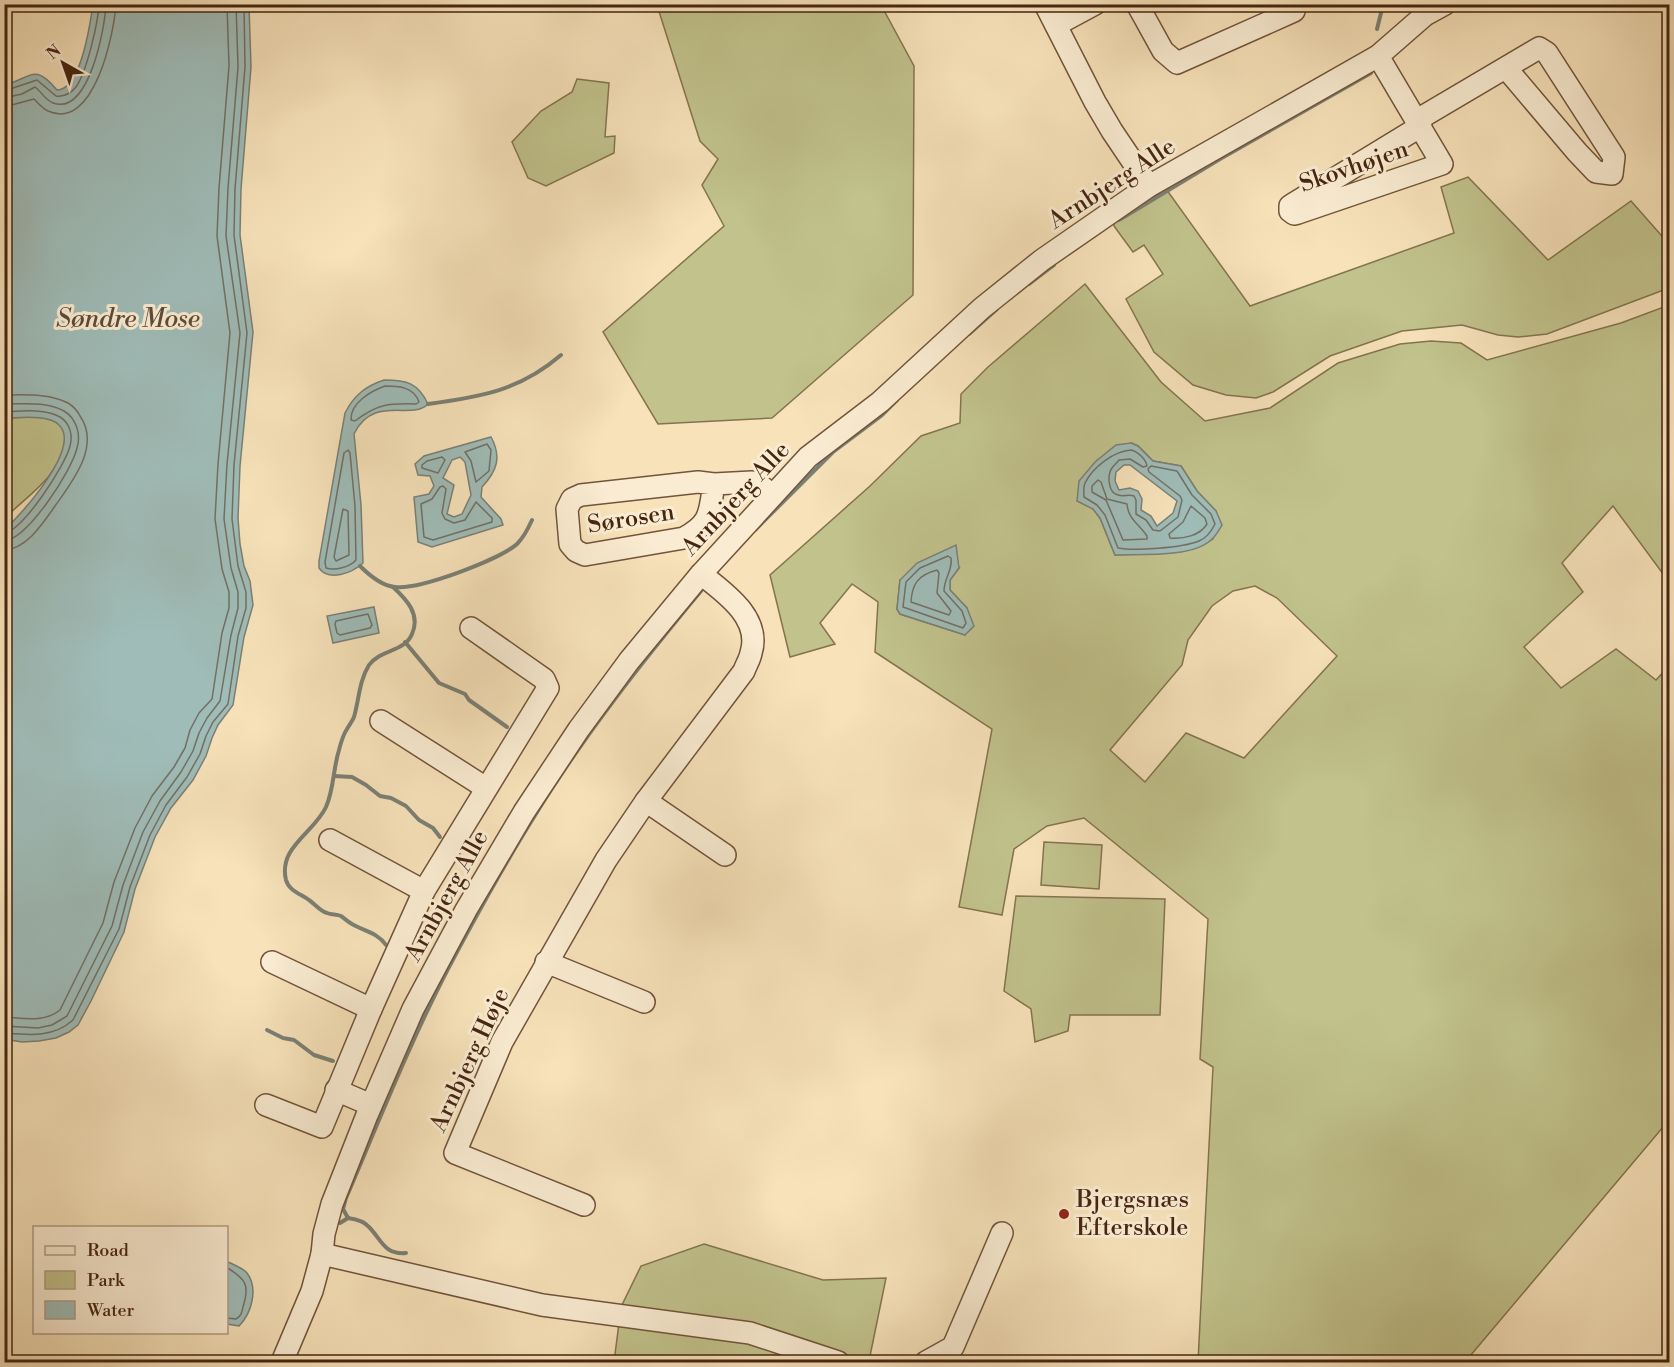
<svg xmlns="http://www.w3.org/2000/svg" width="1674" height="1367" viewBox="0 0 1674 1367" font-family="'Libre Bodoni',serif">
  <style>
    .green { fill: #c1c28c; stroke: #84744e; stroke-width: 1.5; fill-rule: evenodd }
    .water { fill: #9fbcb8; stroke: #7b8075; stroke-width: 1.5; fill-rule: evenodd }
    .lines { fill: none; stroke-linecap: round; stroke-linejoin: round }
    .shore { stroke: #727064; stroke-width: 1.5 }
    .stream { stroke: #7b8075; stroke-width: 4 }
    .minor-casing { stroke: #72543b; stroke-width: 24 }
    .minor { stroke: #faecd2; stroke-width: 21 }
    .poi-dot { fill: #8f2418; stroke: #faecd2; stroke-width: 2 }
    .labels { text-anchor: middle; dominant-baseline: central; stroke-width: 6; stroke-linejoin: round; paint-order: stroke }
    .street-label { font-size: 24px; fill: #462511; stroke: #faecd2 }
    .poi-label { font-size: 24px; fill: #462511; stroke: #faecd2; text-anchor: start }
    .water-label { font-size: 26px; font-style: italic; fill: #5c4b3b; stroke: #faecd2 }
  </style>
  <rect width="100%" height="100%" fill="#f7e2ba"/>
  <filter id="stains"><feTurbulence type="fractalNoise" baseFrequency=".00333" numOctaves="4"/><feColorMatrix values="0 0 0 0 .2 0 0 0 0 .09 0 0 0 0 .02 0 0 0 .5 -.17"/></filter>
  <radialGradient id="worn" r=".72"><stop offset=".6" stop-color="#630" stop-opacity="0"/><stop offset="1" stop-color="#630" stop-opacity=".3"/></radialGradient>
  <g class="green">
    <path d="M657 5H881L914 66 913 295 772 418 658 424 603 332 724 226 702 185 718 159 700 141Z"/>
    <path d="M577 79 609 83 605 137 615 136 614 153 546 186 528 178 512 142 541 111 572 92Z"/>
    <path d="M1468 177 1548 260 1631 201 1669 244V288L1547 334 1518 337 1498 335 1462 325 1402 331 1330 356 1273 392 1256 398 1226 395 1193 385 1154 352 1126 299 1163 274 1144 245 1133 252 1114 226 1115 217 1164 186 1250 306 1454 233 1441 187Z"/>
    <path d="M1085 284 1161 382 1205 421 1270 408 1338 363 1400 344 1431 341 1461 343 1487 360 1621 323 1669 305V582L1613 506 1562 563 1583 592 1524 647 1561 688 1616 649 1656 680 1669 666V1120L1465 1362H1198L1213 1067 1200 1059 1208 919 1084 818 1047 826 1014 849 1002 915 959 907 992 729 875 652 878 602 852 584 820 623 835 644 790 657 770 575 870 486 921 436 960 423 961 394 988 367ZM1131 443 1138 446 1153 461 1181 466 1197 491 1216 511 1213 539C1185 558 1147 553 1115 555L1100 518 1093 509ZM959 568 950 580V590L967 608 965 635 900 614 897 609 900 580ZM1255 586 1277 598 1337 656 1244 758 1186 733 1145 782 1110 750 1182 665 1188 640 1212 606 1233 591Z"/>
    <path d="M5 418C20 418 42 414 56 422 75 433 59 463 49 476 37 491 19 504 5 518Z"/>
    <path d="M1044 842 1102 845 1099 889 1041 885Z"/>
    <path d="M1016 896 1165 899 1160 1015H1070L1068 1031 1035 1042 1031 1009 1004 991Z"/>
    <path d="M704 1244 823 1280 886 1278 869 1361 751 1329 621 1307 641 1266Z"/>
    <path d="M619 1323 748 1340 814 1362H614Z"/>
  </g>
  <g class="water">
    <path d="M93 5H249L251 67 241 189 240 235 253 332 240 466 238 518 240 544 244 566 250 581 253 605 244 637 233 705 218 725 212 738 206 756 193 780 171 808 155 837 135 889 124 932 91 1001 78 1025 69 1032 56 1038 39 1041 22 1042 4 1039 5 529C22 514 82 447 59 425 49 414 19 418 5 418V85C33 77 34 63 57 90 81 90 90 24 93 5Z"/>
    <path d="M384 380C407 380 418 383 428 404 412 421 373 394 354 434L361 505 363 563C352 573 329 582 319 568V561L345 413C354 395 366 386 384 380Z"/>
    <path d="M491 437C502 457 497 471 482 487L481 497 501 519 503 525 432 547 418 542 414 497 429 494 434 486 430 476 418 475 415 464 424 456ZM460 457 465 462 471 495 462 514 454 517 447 514 454 485 443 478 452 460Z"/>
    <path d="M1131 443 1138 446 1153 461 1181 466 1197 491 1216 511 1222 525C1219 530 1216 536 1211 540 1191 558 1141 554 1115 555L1100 518 1093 509 1077 501 1079 481 1095 462 1116 445ZM1124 465H1130L1177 501 1173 513 1157 526 1151 516 1141 510 1142 499 1138 491 1130 488 1119 490 1115 481 1116 472Z"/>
    <path d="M956 545 959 568 950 580V590L967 608 974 626 965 635 900 614 897 609 900 580 917 563Z"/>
    <path d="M374 607 379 633 333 643 327 616Z"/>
    <path d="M226 1261C232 1264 243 1268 247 1273 259 1289 251 1314 239 1326L227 1324Z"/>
  </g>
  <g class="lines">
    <g class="shore">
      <path d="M4 91 37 80 56 96C64 97 71 93 76 87 87 71 98 23 99 4"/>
      <path d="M4 98 22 94 35 87C41 91 45 100 53 103 89 116 105 28 106 4"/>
      <path d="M4 107 34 99C38 103 42 108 48 111 94 132 114 34 116 4"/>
      <path d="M385 386C399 386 414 387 419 402L416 404C389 403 377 404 355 421L351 420C350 403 371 391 385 386Z"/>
      <path d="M4 395C25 395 49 393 68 403 73 406 77 410 80 416 101 446 72 482 55 506 43 523 27 549 4 550"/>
      <path d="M4 404C23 404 47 401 64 411 77 419 81 435 77 448 72 470 28 539 4 541"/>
      <path d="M4 412C21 411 45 408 60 417 70 423 73 435 70 446 66 464 23 531 4 533"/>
      <path d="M487 444 491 450 489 471 476 482 471 461 465 452Z"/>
      <path d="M348 450 350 453 355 506 356 560C350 567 335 571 326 568L325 562 344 453Z"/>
      <path d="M1131 450C1137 451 1146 459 1147 466L1143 467 1130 459 1119 460C1117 463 1114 465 1112 468 1107 475 1108 493 1118 495 1124 497 1128 494 1134 496L1136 500V514L1146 520 1153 530 1160 531 1178 517 1182 500 1180 496 1149 472 1148 469 1151 466 1177 471 1192 495 1211 514 1215 524C1211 532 1207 538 1199 541 1182 548 1135 551 1118 548L1105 515 1097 505 1084 497C1084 493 1083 487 1085 483 1093 467 1114 451 1131 450Z"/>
      <path d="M442 457 445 460 438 473 422 468V465L427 461Z"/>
      <path d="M1098 480 1101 482 1107 499 1127 504C1128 519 1139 524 1147 536V539L1123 540 1106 500 1092 492V486Z"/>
      <path d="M443 486 446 489 442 513 445 519 454 523 465 520 476 502 492 518V522L433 540 424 537 421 504 432 499 440 487Z"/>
      <path d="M1191 506 1205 518 1207 524C1200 536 1183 539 1170 538L1169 534 1183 522Z"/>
      <path d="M343 509 348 511 349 555 336 561 334 557Z"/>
      <path d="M948 556 951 558C953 570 944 578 944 591L962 611 966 623 963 628 903 607 906 582 920 568Z"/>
      <path d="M937 570 939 573 937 593 951 611 949 615 911 602C912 584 918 575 937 570Z"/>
      <path d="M368 614 372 625 370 628 340 635 337 633 335 624 336 621Z"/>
      <path d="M4 1017C23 1018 44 1023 60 1010L103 923 114 882 135 828 152 796 174 767 185 748 190 730 199 713 212 699 222 633 229 608V592L222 569 215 519 218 464 230 333 217 236 219 188 229 66 227 4"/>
      <path d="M4 1026 38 1028 52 1025 67 1016 112 926 123 885 143 832 160 801 181 772 193 751 199 733 207 718 220 701 231 635 238 608V592L231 568 224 519 227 464 240 333 226 236 228 188 238 67 236 4"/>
      <path d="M4 1033C29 1035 53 1038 73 1020L119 929 130 887 150 835 166 805 187 777 200 754 206 736 213 722 228 704 238 636 246 608V592L238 566 232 519 234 465 247 333 234 235 235 189 245 67 244 4"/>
      <path d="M226 1267C246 1279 250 1285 243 1307 242 1313 241 1316 236 1319L226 1318"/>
    </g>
    <g class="stream">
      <path d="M1377 29 1382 9 1381 4"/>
      <path d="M1119 220 1220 159 1371 73"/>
      <path d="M1029 284 1054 265"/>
      <path d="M969 334 997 309"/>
      <path d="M428 404C480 397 519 391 561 355"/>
      <path d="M755 530 833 452 881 416 897 400"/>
      <path d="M360 566C369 575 382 586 395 587 419 590 499 560 517 544 524 537 528 529 532 520"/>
      <path d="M405 642 439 683 465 694 469 700 507 727"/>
      <path d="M334 776 352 777 366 785 380 796 391 798 406 806 419 820 433 828 440 837"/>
      <path d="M386 945C378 933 364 931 352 924 348 922 344 918 341 916 336 914 332 915 327 913 320 911 315 904 309 900 301 894 289 891 286 880 278 847 314 833 326 807 334 789 333 769 339 750 341 742 343 735 347 729 349 725 352 722 354 717 359 700 359 681 369 665 379 650 405 652 412 634 421 614 406 599 393 587"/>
      <path d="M267 1030 283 1038 294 1040 314 1055 333 1061"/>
      <path d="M348 1218C355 1219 364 1221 369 1227 381 1239 384 1255 406 1253"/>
      <path d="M340 1223 348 1218 343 1209 346 1198C379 1121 410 1042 449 967 476 916 504 865 534 817 582 738 642 662 701 591"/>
    </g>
    <g class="minor-casing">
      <g id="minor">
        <path d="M1045 4 1095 102 1112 131 1149 186"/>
        <path d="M1137 4 1163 51 1177 63 1294 11"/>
        <path d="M1056 25 1095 4"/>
        <path d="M1378 56 1442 164 1298 213 1294 214 1290 211V206L1293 204 1421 126"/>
        <path d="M1417 120 1539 48 1547 53 1614 157 1612 174 1596 172 1577 152 1506 68"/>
        <path d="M714 484C709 512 712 523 684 538L585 555 576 551 570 544 567 509 572 499 581 495 698 482 714 484 752 482 761 486 772 495"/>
        <path d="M381 721 486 788"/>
        <path d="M646 801 725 855"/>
        <path d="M330 840 424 891"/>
        <path d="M272 962 371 1009"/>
        <path d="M546 962 644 1002"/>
        <path d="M336 1090 371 1105"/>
        <path d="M266 1105 322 1127 371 1009 424 891 548 688 544 679 471 628"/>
        <path d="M584 1205 455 1153 502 1042 606 860 646 801 744 671C746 665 750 659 751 653 762 618 724 592 701 574"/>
        <path d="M322 1254 542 1305 750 1333 838 1362"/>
        <path d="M282 1362 312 1291 322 1254 324 1234 332 1204 367 1115 413 1009 466 910 524 812 579 729 629 661 701 574 808 457 880 402 982 308 1042 260 1149 186 1378 56 1425 15 1445 4"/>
        <path d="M926 1362 953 1347 1002 1233"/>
      </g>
    </g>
    <use href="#minor" class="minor"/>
  </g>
  <circle class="poi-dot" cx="1064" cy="1214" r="6"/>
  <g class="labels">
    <g class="street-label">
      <text transform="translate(1354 167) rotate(-19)">Skovhøjen</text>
      <text transform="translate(1112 184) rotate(-33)">Arnbjerg Alle</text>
      <text transform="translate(736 499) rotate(-47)">Arnbjerg Alle</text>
      <text transform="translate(631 519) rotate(-9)">Sørosen</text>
      <text transform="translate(447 896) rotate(-61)">Arnbjerg Alle</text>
      <text transform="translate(470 1060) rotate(-65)">Arnbjerg Høje</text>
    </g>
    <g class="poi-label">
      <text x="1076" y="1200">Bjergsnæs<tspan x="1076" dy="28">Efterskole</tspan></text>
    </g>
    <g class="water-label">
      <text x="128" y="319">Søndre Mose</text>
    </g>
  </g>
  <rect width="1674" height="1367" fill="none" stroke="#f7e2ba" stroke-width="24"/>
  <rect x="6" y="6" width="1662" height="1355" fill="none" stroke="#462511" stroke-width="3"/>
  <rect x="12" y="12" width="1650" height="1343" fill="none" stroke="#462511" stroke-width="1.5"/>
  <rect x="33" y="1226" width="195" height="108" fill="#faecd2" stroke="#b29c85" stroke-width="1.5"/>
  <rect x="45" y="1246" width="30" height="9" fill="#faecd2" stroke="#b29c85" stroke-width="1.5"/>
  <text x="87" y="1256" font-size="18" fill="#462511">Road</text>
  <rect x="45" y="1271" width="30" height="18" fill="#c1c28c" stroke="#b29c85" stroke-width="1.5"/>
  <text x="87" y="1286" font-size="18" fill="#462511">Park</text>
  <rect x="45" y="1301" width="30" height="18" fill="#9fbcb8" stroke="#b29c85" stroke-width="1.5"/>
  <text x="87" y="1316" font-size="18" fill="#462511">Water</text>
  <g transform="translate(63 63) rotate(320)" stroke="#faecd2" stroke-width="4.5" paint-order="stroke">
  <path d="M0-4.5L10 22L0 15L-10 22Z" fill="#462511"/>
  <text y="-9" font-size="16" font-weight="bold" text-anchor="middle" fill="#462511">N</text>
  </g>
  <rect width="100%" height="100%" filter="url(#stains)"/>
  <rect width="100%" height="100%" fill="url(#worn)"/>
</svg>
